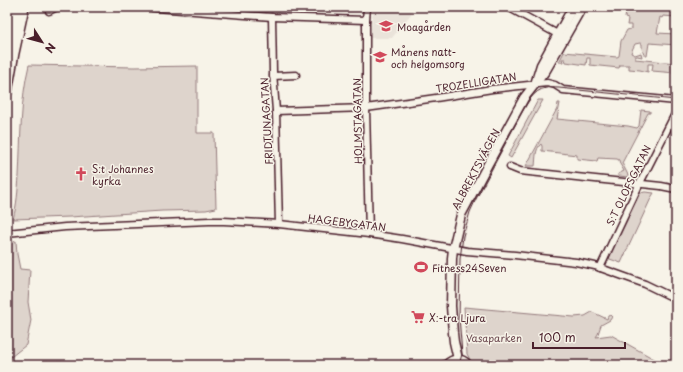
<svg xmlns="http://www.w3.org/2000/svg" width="683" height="372" viewBox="0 0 683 372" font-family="'Playpen Sans',sans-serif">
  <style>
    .built { fill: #eae3da }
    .green { fill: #ded4cc; stroke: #947a7c }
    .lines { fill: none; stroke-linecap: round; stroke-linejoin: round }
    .minor-casing { stroke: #4a1f2b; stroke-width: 9 }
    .major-casing { stroke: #4a1f2b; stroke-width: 11 }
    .highway-casing { stroke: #4a1f2b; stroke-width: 12 }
    .minor { stroke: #f7f3e8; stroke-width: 6 }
    .major { stroke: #f7f3e8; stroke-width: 8 }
    .highway { stroke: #f7f3e8; stroke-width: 9 }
    .tram { stroke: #4a1f2b; stroke-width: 1 }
    .labels { text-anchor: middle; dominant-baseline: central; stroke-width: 3; stroke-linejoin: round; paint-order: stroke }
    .poi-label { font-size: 10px; fill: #4a1f2b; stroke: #f7f3e8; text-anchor: start }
    .street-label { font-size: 10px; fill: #4a1f2b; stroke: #f7f3e8 }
    .park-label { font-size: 10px; fill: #6f4c53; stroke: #f7f3e8 }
  </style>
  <rect width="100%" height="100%" fill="#f7f3e8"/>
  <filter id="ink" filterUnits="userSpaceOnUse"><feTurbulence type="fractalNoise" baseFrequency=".025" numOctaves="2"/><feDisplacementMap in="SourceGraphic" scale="8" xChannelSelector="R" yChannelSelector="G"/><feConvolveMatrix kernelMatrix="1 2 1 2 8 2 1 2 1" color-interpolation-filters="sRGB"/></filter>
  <g filter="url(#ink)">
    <g class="built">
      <path d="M241 7H357L356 10 352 12H344L304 11Z"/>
      <path d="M373 7H414L411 14 392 38H370Z"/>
    </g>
    <g class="green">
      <path d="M588 7H676V17L663 16 662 18 660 17 657 33 676 34V45L649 43 647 56H645C642 52 642 48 642 44L640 43 635 44 633 48 631 53 635 55 641 53 642 57 637 56 635 57V59L676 63V73L652 71 653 64H648V72L640 70 629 69V65H620L619 68 590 65V58H587L586 65 566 62 565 59H562L563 62H559L564 52 617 57 619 56 621 41 627 30 631 29V25H627L628 19 625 18 626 12 593 9 588 8Z"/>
      <path d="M29 65 134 67 197 66V133H214L216 208 206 210 162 211 70 217 13 219C17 205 18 190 19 176 21 139 20 101 29 65Z"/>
      <path d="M538 100H543L511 158 508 156Z"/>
      <path d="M558 103H560L557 119 628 126 637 128 639 126 641 110 650 111V113H648L622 163 629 177 618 176V174L624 171 620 164 619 160 617 159 598 158 597 161 577 159V155L542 151V146L541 144C535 149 536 158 535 166H526L557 109Z"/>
      <path d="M645 192 654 193 652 196 621 263 607 258 638 196 640 193Z"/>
      <path d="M16 241 17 254 20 269 30 270 28 302 31 320 26 345 7 360V245Z"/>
      <path d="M464 307 574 317 585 316 592 312 607 319 608 316 610 315 612 317 610 320 601 325 598 334 596 337 611 335 665 365H473L467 354Z"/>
    </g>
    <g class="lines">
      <g class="minor-casing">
        <g id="minor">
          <path d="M144 7 272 17 366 20"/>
          <path d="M367 7 366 20V108L369 234"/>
          <path d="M508 7 561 36"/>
          <path d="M49 11 57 7"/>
          <path d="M272 17 273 73 276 111 279 224"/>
          <path d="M273 76 296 75"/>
          <path d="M276 111 366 108 436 98 492 89 547 83 555 85 563 90 676 101"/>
          <path d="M510 167 520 171 661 186 676 189"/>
          <path d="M7 233 65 227 209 221H224L279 224 369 234 402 239 467 251 515 255 576 262 595 266 645 284 676 299"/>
          <path d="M600 268 640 183 676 112"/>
        </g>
      </g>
      <g class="major-casing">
        <g id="major">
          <path d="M536 81 541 65 573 7"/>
          <path d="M458 359 454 342 453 333 451 306 452 258 453 249 461 215 488 164 524 98 546 70 582 7"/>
          <path d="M446 365C453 358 461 357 468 365"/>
        </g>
      </g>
      <g class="highway-casing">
        <g id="highway">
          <path d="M7 54 16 7"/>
          <path d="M7 92 14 53 24 7"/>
        </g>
      </g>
      <use href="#minor" class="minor"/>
      <use href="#major" class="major"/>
      <use href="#highway" class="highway"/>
      <path class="tram" d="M459 365 462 354 459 317 460 259 463 236 470 212 476 199 521 114C527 104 533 90 546 88 550 87 555 88 559 88L676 100"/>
    </g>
  </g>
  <defs>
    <g id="school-bare" transform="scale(1.08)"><path d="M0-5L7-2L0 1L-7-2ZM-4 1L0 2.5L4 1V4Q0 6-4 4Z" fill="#d1495b" stroke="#f7f3e8" stroke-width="2.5" paint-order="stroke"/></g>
    <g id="church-bare" transform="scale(1.08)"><path d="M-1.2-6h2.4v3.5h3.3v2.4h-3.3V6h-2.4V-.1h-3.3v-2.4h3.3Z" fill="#d1495b" stroke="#f7f3e8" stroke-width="2.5" paint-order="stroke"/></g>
    <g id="stadium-bare" transform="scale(1.08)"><path d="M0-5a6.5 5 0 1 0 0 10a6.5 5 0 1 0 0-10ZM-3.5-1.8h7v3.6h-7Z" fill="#d1495b" stroke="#f7f3e8" stroke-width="2.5" paint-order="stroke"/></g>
    <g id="supermarket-bare" transform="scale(1.08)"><path d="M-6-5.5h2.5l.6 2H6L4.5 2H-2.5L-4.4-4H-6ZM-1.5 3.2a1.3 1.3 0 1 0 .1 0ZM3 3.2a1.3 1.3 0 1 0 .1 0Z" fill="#d1495b" stroke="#f7f3e8" stroke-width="2.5" paint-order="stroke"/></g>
  </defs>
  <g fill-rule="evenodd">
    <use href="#school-bare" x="386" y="26"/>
    <use href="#school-bare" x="380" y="57"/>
    <use href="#church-bare" x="81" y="174"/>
    <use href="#stadium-bare" x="421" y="267"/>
    <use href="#supermarket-bare" x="418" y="317"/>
  </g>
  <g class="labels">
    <g class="poi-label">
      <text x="397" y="26">Moagården</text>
      <text x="391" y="51">Månens natt-<tspan x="391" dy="12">och helgomsorg</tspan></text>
      <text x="92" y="168">S:t Johannes<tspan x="92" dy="12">kyrka</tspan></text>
      <text x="432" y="267">Fitness24Seven</text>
      <text x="429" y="317">X:-tra Ljura</text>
    </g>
    <g class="street-label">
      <text transform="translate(476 82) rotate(-9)">TROZELLIGATAN</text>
      <text transform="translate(266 121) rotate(-93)">FRIDTUNAGATAN</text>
      <text transform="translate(357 121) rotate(-91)">HOLMSTAGATAN</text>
      <text transform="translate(475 169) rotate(-62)">ALBREKTSVÄGEN</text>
      <text transform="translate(628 185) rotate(-64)">S:T OLOFSGATAN</text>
      <text transform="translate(347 222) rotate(7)">HAGEBYGATAN</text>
    </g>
    <g class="park-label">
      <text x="494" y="337">Vasaparken</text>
    </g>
  </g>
  <rect width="683" height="372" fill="none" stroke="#f7f3e8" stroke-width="24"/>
  <rect x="12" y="12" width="659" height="348" fill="none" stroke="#4a1f2b" stroke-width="1.5" filter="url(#ink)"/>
  <g transform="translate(42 42) rotate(126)" stroke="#f7f3e8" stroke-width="3" paint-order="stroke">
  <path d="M0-3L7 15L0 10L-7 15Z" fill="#4a1f2b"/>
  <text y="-6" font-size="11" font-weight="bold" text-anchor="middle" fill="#4a1f2b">N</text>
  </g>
  <path d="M533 342v6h92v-6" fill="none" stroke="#4a1f2b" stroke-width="2"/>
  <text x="539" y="342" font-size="12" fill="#4a1f2b" stroke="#f7f3e8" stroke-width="3" paint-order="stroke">100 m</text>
</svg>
